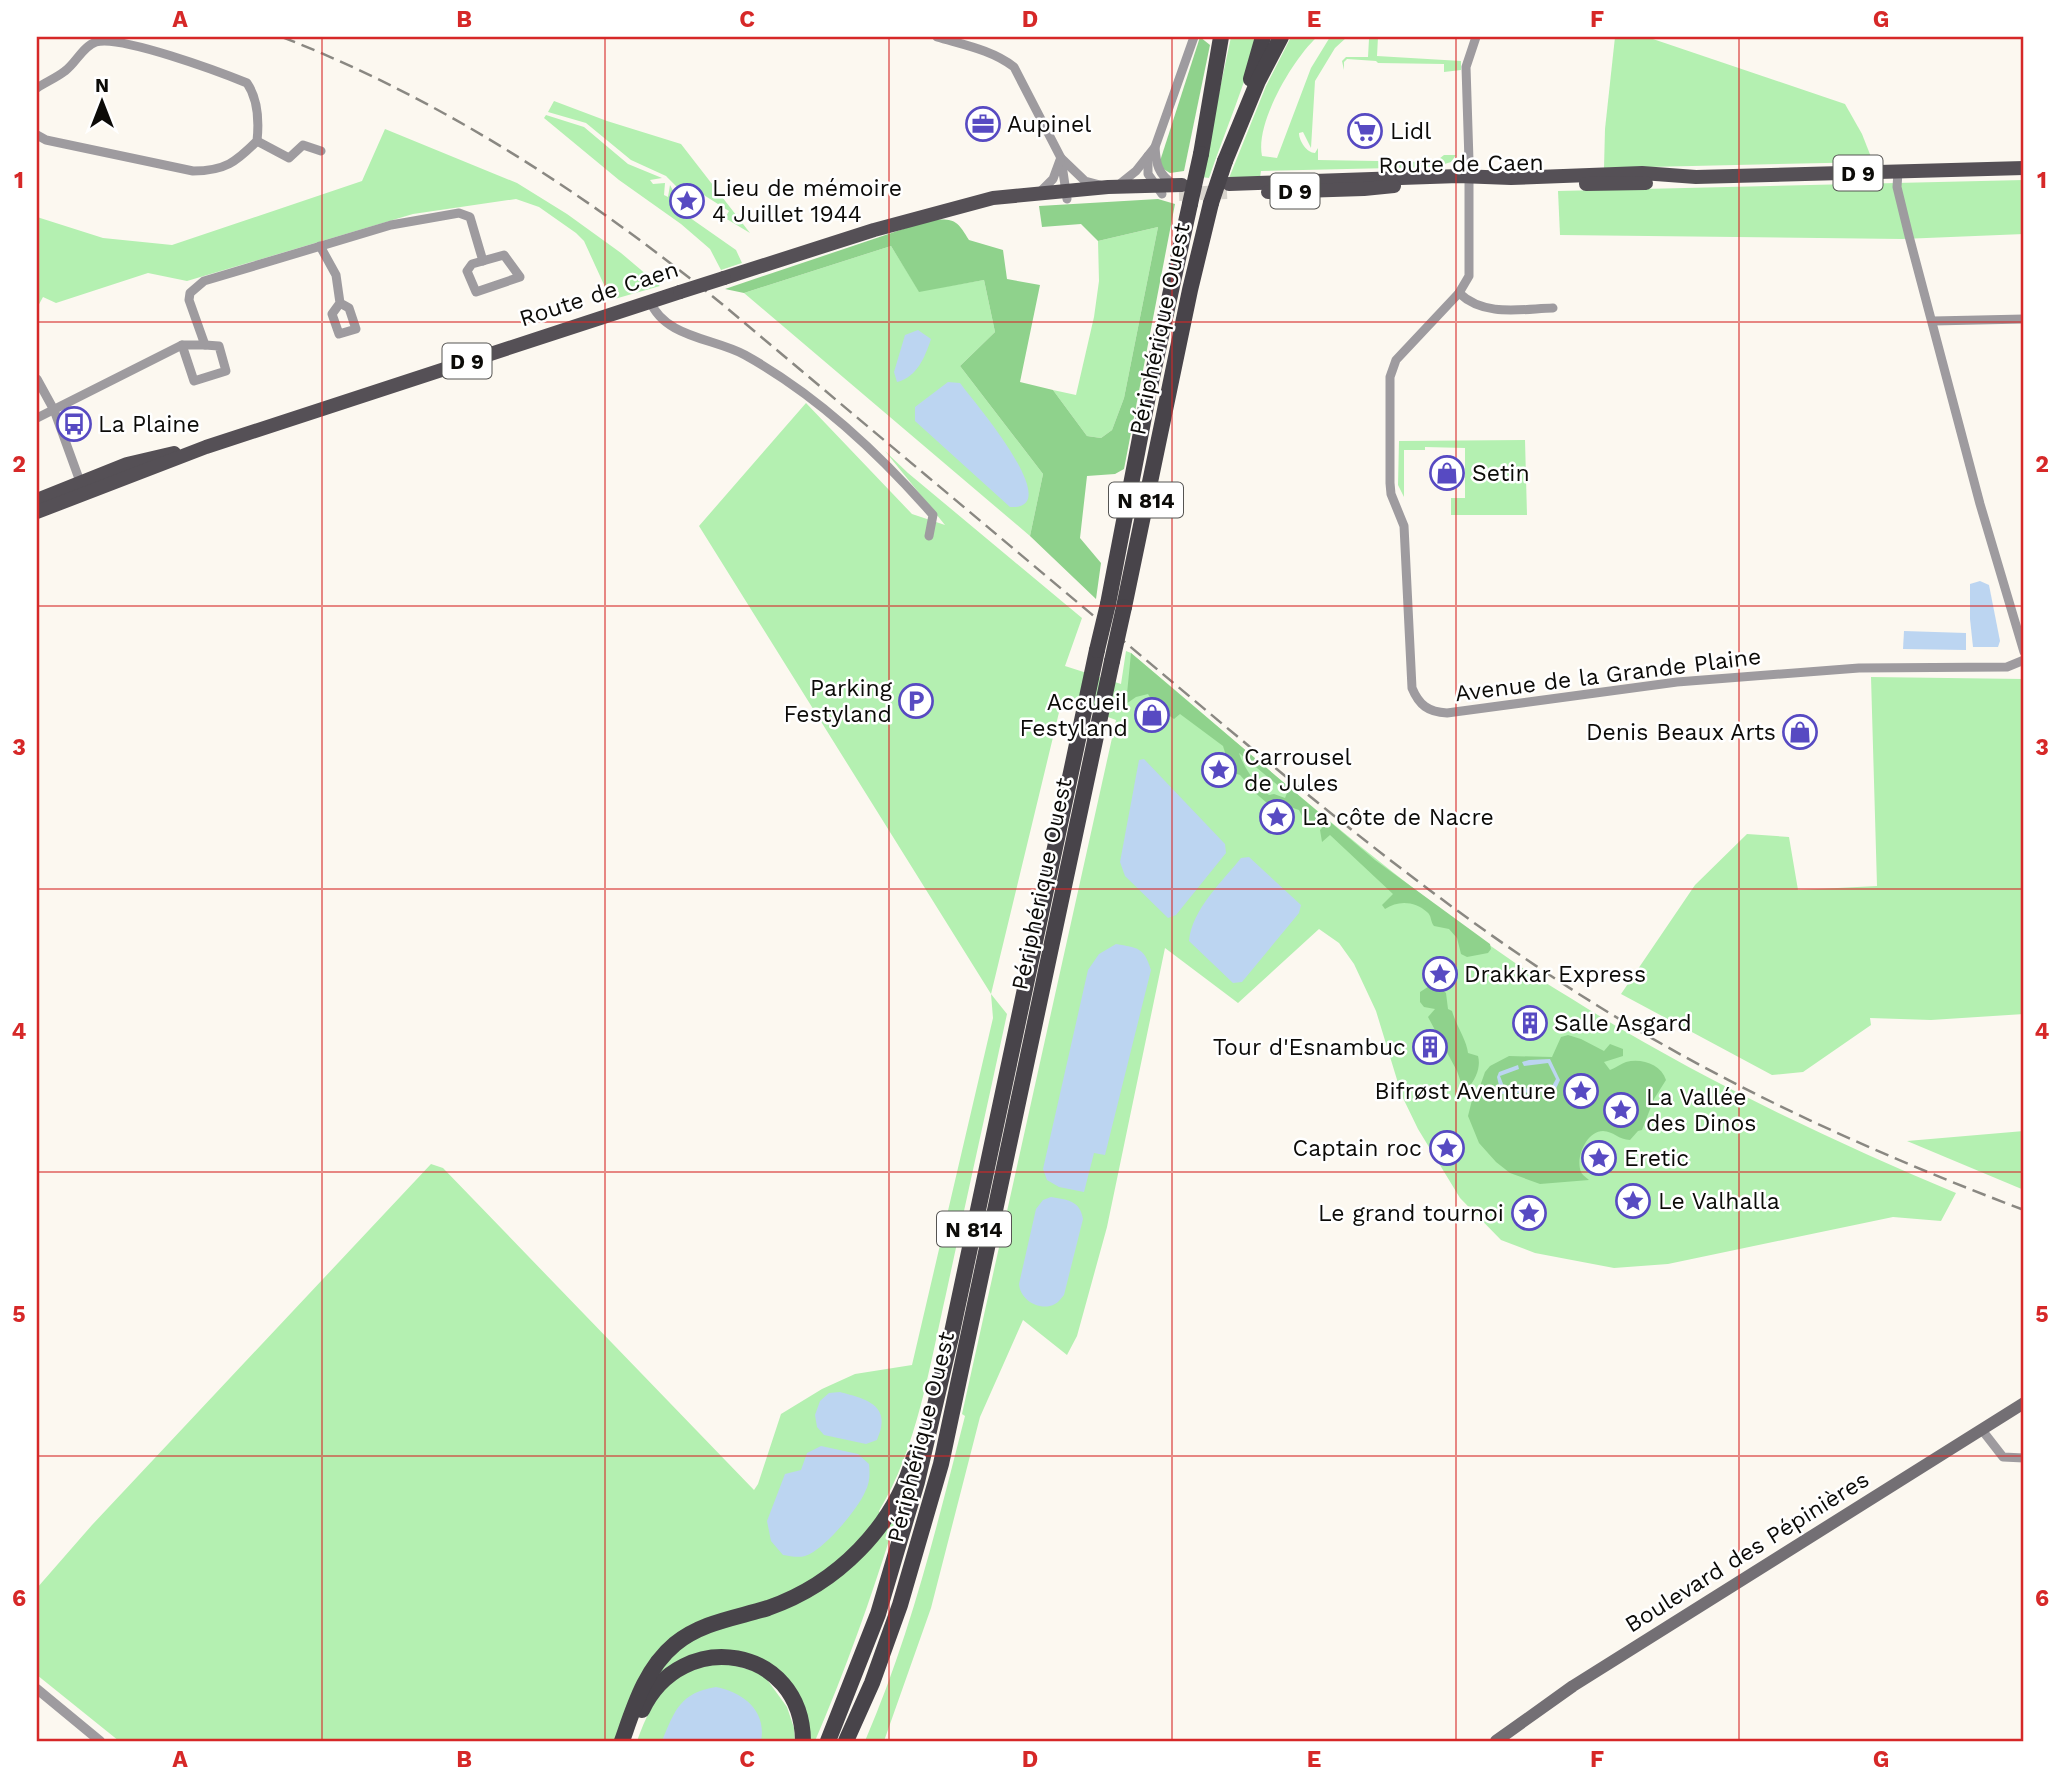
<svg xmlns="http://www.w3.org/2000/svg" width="2061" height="1778" viewBox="0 0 2061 1778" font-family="'Work Sans',sans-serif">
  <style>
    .green { fill: #b4f0b1 }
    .forest { fill: #8fd28c; fill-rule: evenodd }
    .water { fill: #bcd5f1 }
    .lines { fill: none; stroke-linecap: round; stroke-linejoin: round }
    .primary-tunnel { stroke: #d8d4cd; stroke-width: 14; stroke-dasharray: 14 7; stroke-linecap: butt }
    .minor { stroke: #9e9b9f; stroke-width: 9 }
    .tertiary { stroke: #9e9b9f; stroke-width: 10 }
    .secondary { stroke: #736f74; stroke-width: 12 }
    .primary { stroke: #555056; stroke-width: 14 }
    .trunk { stroke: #48444a; stroke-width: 16 }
    .rail { stroke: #8a8882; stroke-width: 2.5; stroke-dasharray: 14 7; stroke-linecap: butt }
    .primary-bridge { stroke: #555056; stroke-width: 14 }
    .trunk-bridge { stroke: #48444a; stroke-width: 16 }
    .grid { fill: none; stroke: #d62828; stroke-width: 2; stroke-opacity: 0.55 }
    .labels { text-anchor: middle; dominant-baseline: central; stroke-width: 5; stroke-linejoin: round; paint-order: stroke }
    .shield { fill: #fff; stroke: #555452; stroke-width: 2 }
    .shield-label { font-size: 21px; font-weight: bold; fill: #0c0b08 }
    .poi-label { font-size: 23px; fill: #0c0b08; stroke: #fff; text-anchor: start }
    .street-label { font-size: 23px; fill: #0c0b08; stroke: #fff }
    .neatline { fill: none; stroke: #d62828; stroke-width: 2.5 }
    .grid-label { font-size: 23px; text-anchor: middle; font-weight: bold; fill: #d62828 }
  </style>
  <rect width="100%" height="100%" fill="#fcf8f0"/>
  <g class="green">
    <path d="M1231 37H1258C1245 85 1225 131 1209 178L1201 177Z"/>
    <path d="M1291 37H1317C1293 59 1255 123 1262 156L1277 158 1311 68 1330 37H1378L1377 56 1461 61V70L1444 72V64L1378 63 1376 61 1347 59 1344 62V70L1342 61 1346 57H1368L1369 39 1347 37 1335 48 1315 81 1311 148 1303 132 1299 133C1299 141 1307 153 1315 153L1318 148V160L1435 162 1444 155H1456L1451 162 1435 167 1261 171 1260 178H1229L1266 86Z"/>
    <path d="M1615 37H1647L1845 104 1862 134 1873 162 1604 168 1605 129Z"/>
    <path d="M554 101 607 121 681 144 750 233 725 218 729 211 699 192 695 197 682 198 677 187 666 176 631 160 586 123 548 112Z"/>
    <path d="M546 115 584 127 628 164 662 178 650 180 653 184 665 183 664 195 668 197 670 185 686 215 736 250 742 263 721 270 710 249 681 224 619 180 544 118Z"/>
    <path d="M385 129 517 183 567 214 621 253 660 286 611 300 584 241 576 233 539 207 516 199 413 214 187 281 148 273 56 303 43 297 37 308V217L103 238 172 245 362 181Z"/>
    <path d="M2024 180V234L1902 239 1560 235 1558 191Z"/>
    <path d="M1158 227 1124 398 1112 430 1101 438 1087 436 1053 390 1076 395 1094 317 1099 281 1098 241Z"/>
    <path d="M891 246 919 291 984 280 995 332 960 366 1043 474 1030 536 744 293Z"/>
    <path d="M806 403 912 514 945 525 885 451 908 473 1082 618 1065 666 1121 684 1126 651 1131 653C1259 760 1383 873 1521 967 1543 982 1566 995 1588 1009 1705 1081 1830 1140 1956 1193L1941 1221 1893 1217 1668 1264 1614 1268 1535 1253 1501 1240 1460 1198 1418 1129 1402 1096 1376 1011 1354 964 1339 943 1319 929 1238 1003 1165 948 1107 1227 1077 1336 1067 1355 1023 1320 980 1417 931 1608 884 1741H865C910 1637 937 1526 965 1416L962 1414 1116 720 1062 700 991 994 1007 1014C987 1107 966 1201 946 1294 930 1364 917 1449 879 1511L881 1518 836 1567 775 1600 688 1626 616 1741H119L37 1675V1588L92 1525 431 1164 443 1168 754 1490 758 1484 781 1414 822 1389 855 1374 912 1365 993 1018 991 994 699 526Z"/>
    <path d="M1525 440 1527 515H1451V498H1465V448L1425 447V450H1404V497L1398 485 1399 441Z"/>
    <path d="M1871 677 2024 679V1014L1931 1020 1870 1018 1871 1025 1803 1072 1772 1075 1621 994 1695 885 1747 834 1789 837 1798 890 1877 886Z"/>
    <path d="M2024 1131V1190L1907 1141Z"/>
    <path d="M891 1518 895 1521C872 1596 846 1669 815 1741H808L806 1720 750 1655 658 1679V1667L691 1636 798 1599Z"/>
    <path d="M727 1663 763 1674 787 1707 794 1728 795 1741H637C655 1691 673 1668 727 1663Z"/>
  </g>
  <g class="forest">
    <path d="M1200 37 1210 45 1184 171 1170 173 1160 167 1161 158Z"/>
    <path d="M1158 199 1175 204 1124 469 1115 474 1087 476 1080 538 1101 563 1096 599 1030 536 1043 474 960 366 995 332 984 280 919 292 891 246 744 293 725 289 930 220C955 218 957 220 969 240L1003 250 1007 279 1040 285 1020 382 1053 390 1087 436 1101 438 1112 430 1124 398 1158 227 1098 241 1081 224 1042 227 1039 206Z"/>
    <path d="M1131 653 1375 860 1490 944 1491 949 1488 953 1467 957 1461 954 1457 938 1449 929 1434 926C1430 921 1432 916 1427 912 1415 901 1398 900 1385 909L1382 905 1393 894 1330 835 1322 842 1320 830 1322 828 1314 821 1311 823 1303 818 1299 810 1272 801 1267 803 1246 785 1247 783 1240 775 1231 772 1223 746 1180 714 1174 719 1158 708 1150 706 1151 699 1148 694 1136 697 1126 704ZM1239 753 1287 793 1285 798 1274 794 1269 795C1257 787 1243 766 1239 753Z"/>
    <path d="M1431 985H1436L1446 993 1448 1009 1452 1011C1456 1025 1467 1041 1468 1053L1478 1056C1481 1067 1476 1079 1468 1088H1463L1457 1071 1428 1017 1435 1009 1424 1007 1420 1002V992Z"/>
    <path d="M1568 1035 1581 1039 1604 1051 1610 1044 1623 1049V1056L1604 1062 1610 1070C1615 1068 1621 1064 1626 1062 1641 1058 1661 1064 1666 1080L1654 1099 1642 1130 1638 1131 1630 1140C1619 1140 1613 1131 1603 1131 1587 1131 1575 1157 1581 1172 1582 1175 1586 1177 1589 1180L1540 1184 1510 1173 1496 1162 1479 1143 1468 1116 1473 1096 1479 1089 1485 1072 1490 1066 1509 1056 1552 1057 1561 1037Z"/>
  </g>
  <g class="water">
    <path d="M918 330 931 339C925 357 917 377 897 382L894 372 905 335Z"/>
    <path d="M948 382 960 383C970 397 1069 511 1010 507L915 421V407Z"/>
    <path d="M1980 581 1989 585 2000 641 1998 647H1973L1970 619V584Z"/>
    <path d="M1904 631 1966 633V650L1903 649Z"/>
    <path d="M1144 759 1225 844 1226 853 1176 915 1168 918 1125 876 1120 862 1139 760Z"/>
    <path d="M1249 857 1301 905 1299 913 1242 982 1233 983 1189 941C1192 909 1222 882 1241 858Z"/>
    <path d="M1116 944C1138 948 1144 947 1151 970L1105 1155 1094 1153 1084 1192 1059 1187 1047 1180 1043 1169 1088 970 1099 954Z"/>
    <path d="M1550 1059 1560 1080 1555 1091 1501 1094 1497 1077 1499 1072 1518 1065 1519 1069 1500 1076 1505 1089 1551 1088 1556 1079 1548 1063 1524 1066 1522 1062 1529 1060Z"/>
    <circle cx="1623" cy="1110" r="13"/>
    <path d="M1051 1197C1067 1200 1080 1200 1083 1219L1064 1295C1061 1298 1059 1302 1055 1304 1040 1312 1020 1300 1019 1284L1036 1209 1043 1200Z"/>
    <path d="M840 1392C866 1399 893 1405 877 1440L866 1444 824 1435 817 1427 815 1415 820 1401 829 1393Z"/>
    <path d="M821 1446 858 1454 869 1464C870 1474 870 1483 865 1492 858 1509 823 1551 805 1556 798 1558 790 1556 783 1555L771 1541 767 1521 785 1474 801 1470 807 1453Z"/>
    <path d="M716 1687C743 1692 767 1711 761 1741H662C675 1710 680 1693 716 1687Z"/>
  </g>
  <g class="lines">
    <path class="primary-tunnel" d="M1179 194 1227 192"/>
    <g class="minor">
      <path d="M937 37C964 45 992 50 1014 67L1061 158 1067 199"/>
      <path d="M1476 37 1466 67 1469 161V276L1459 293 1396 360 1390 377V483L1391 494 1404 526 1412 688C1419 705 1428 712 1447 713L1677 682 1859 668 2007 667 2024 660"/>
      <path d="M37 88C46 82 56 78 65 71 76 63 83 46 96 42 121 35 220 72 247 83 258 99 259 122 257 141 236 162 225 171 193 171L46 140 37 135"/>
      <path d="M257 141 289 158 303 145 321 151"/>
      <path d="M1155 147C1156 164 1158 174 1173 184"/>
      <path d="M1148 156V174L1162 194"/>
      <path d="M1061 158 1085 181 1100 185"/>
      <path d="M1898 172 1897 187 1909 236 1980 504 2024 652"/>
      <path d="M1116 187 1136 171 1155 147 1194 37"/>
      <path d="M1039 193 1053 179 1060 160"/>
      <path d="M320 246 336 275 340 303 349 308 356 329 339 334 332 314 340 303"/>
      <path d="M504 255 520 277 476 292 467 271 472 264Z"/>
      <path d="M1459 293C1484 317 1521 309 1553 308"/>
      <path d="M650 301C665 338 714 338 745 355 817 395 879 453 933 515L929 536"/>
      <path d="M1933 321 2024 319"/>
      <path d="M182 345 194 381 226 371 219 346 205 345"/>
      <path d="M37 379 54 410 82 487"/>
      <path d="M37 418 182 345H205L189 300 190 293 204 281 391 225 459 213 470 217 483 261"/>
      <path d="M1982 1430 2003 1457 2024 1458"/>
    </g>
    <path class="tertiary" d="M37 1689 100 1741"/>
    <path class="secondary" d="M1496 1741 1573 1686 2024 1403"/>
    <g class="primary">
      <path d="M1229 184 1459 176 1511 178 1642 173 1696 177 2024 168"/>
      <path d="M1586 184 1646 183"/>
      <path d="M1268 192 1364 189 1394 186"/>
      <path d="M724 278 874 230 993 198 1108 187 1182 185"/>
      <path d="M37 500 127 464 174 453"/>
      <path d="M37 512 206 447 680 292"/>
    </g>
    <g class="trunk">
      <path d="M1251 79 1263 37"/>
      <path d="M1201 154 1221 37"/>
      <path d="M1225 161 1258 81 1281 37"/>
      <path d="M1108 604 1149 391 1190 204"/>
      <path d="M1124 607 1190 290 1211 203"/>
      <path d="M642 1710C682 1626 802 1646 803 1741"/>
      <path d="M622 1741C634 1707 645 1669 675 1644 702 1622 736 1618 768 1608 837 1584 894 1527 914 1457"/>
      <path d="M828 1741 878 1614 917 1482 951 1337 1097 650"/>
      <path d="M846 1741 872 1683 900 1605 941 1464 1112 661"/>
    </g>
    <path class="rail" d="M282 37C443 100 588 195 722 304 867 426 1013 548 1158 670 1300 789 1440 908 1598 1006 1733 1090 1876 1154 2024 1210"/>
    <path class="primary-bridge" d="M680 292 724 278"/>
    <g class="trunk-bridge">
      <path d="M1211 203 1225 161"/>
      <path d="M1190 204 1201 154"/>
      <path d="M1097 650 1108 604"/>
      <path d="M1112 661 1124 607"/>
    </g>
  </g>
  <path class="grid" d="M322 37V1741M605 37V1741M889 37V1741M1172 37V1741M1456 37V1741M1739 37V1741M37 322H2024M37 606H2024M37 889H2024M37 1172H2024M37 1456H2024"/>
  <defs>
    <g id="office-ring" transform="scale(1.75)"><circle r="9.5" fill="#fff" stroke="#574ac2" stroke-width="1.5"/><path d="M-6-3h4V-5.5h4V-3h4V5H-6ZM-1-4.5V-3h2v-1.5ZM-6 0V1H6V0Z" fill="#574ac2"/></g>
    <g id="supermarket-ring" transform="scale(1.75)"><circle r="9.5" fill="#fff" stroke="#574ac2" stroke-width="1.5"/><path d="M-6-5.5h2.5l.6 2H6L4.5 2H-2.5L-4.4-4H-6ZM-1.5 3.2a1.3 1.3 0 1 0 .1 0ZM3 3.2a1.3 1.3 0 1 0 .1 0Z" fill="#574ac2"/></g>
    <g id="sight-ring" transform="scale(1.75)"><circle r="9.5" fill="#fff" stroke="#574ac2" stroke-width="1.5"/><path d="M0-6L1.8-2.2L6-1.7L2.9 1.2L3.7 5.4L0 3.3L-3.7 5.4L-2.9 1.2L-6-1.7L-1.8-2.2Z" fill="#574ac2"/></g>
    <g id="bus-ring" transform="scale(1.75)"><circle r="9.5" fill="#fff" stroke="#574ac2" stroke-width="1.5"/><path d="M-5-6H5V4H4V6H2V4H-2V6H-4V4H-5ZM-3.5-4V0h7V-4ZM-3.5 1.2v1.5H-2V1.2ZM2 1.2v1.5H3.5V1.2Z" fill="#574ac2"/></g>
    <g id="shop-ring" transform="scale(1.75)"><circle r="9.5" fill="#fff" stroke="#574ac2" stroke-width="1.5"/><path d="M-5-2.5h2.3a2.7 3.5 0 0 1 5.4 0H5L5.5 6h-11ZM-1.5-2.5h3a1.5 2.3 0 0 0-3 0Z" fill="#574ac2"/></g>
    <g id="parking-ring" transform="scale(1.75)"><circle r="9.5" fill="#fff" stroke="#574ac2" stroke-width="1.5"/><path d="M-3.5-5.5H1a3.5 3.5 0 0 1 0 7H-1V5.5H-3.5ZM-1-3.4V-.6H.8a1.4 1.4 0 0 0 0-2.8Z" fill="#574ac2"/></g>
    <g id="building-ring" transform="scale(1.75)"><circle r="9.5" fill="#fff" stroke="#574ac2" stroke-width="1.5"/><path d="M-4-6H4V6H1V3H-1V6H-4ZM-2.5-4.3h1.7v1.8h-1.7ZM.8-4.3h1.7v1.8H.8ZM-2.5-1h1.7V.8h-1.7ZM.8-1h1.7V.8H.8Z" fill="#574ac2"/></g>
  </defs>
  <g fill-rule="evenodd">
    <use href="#office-ring" x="983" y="124"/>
    <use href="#supermarket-ring" x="1365" y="131"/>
    <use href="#sight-ring" x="687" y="201"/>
    <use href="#bus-ring" x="74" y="424"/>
    <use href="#shop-ring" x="1447" y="473"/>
    <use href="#parking-ring" x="916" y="701"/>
    <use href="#shop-ring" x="1152" y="715"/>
    <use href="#shop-ring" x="1800" y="732"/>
    <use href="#sight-ring" x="1219" y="770"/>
    <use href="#sight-ring" x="1277" y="817"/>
    <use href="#sight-ring" x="1440" y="974"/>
    <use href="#building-ring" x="1530" y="1023"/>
    <use href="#building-ring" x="1430" y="1047"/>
    <use href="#sight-ring" x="1581" y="1091"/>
    <use href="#sight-ring" x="1621" y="1110"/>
    <use href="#sight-ring" x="1447" y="1148"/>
    <use href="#sight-ring" x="1599" y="1158"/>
    <use href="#sight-ring" x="1633" y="1201"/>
    <use href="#sight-ring" x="1529" y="1213"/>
  </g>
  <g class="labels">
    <g class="shield">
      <rect x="1833.5" y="155.5" width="49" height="35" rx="5"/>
      <rect x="1270.5" y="173.5" width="49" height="35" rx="5"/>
      <rect x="442.5" y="343.5" width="49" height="35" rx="5"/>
      <rect x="1109" y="482.5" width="74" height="35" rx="5"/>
      <rect x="937" y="1211.5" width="74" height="35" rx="5"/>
    </g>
    <g class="shield-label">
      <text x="1858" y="173">D 9</text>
      <text x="1295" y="191">D 9</text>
      <text x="467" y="361">D 9</text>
      <text x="1146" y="500">N 814</text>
      <text x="974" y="1229">N 814</text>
    </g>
    <g class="poi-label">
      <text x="1007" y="124">Aupinel</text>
      <text x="1390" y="131">Lidl</text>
      <text x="712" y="188">Lieu de mémoire<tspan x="712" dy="26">4 Juillet 1944</tspan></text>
      <text x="98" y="424">La Plaine</text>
      <text x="1472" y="473">Setin</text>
      <text x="892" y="688" text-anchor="end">Parking<tspan x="892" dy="26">Festyland</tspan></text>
      <text x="1128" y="702" text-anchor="end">Accueil<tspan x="1128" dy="26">Festyland</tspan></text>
      <text x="1776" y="732" text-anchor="end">Denis Beaux Arts</text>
      <text x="1244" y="757">Carrousel<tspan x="1244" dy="26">de Jules</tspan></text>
      <text x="1302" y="817">La côte de Nacre</text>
      <text x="1464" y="974">Drakkar Express</text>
      <text x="1554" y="1023">Salle Asgard</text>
      <text x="1406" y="1047" text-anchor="end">Tour d'Esnambuc</text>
      <text x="1556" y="1091" text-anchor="end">Bifrøst Aventure</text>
      <text x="1646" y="1097">La Vallée<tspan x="1646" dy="26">des Dinos</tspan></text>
      <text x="1422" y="1148" text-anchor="end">Captain roc</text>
      <text x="1624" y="1158">Eretic</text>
      <text x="1658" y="1201">Le Valhalla</text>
      <text x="1504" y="1213" text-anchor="end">Le grand tournoi</text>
    </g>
    <g class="street-label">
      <text transform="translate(1461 164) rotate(-1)">Route de Caen</text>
      <text transform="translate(599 294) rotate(-18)">Route de Caen</text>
      <text transform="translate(1160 329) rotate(-78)">Périphérique Ouest</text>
      <text transform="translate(1608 675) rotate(-7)">Avenue de la Grande Plaine</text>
      <text transform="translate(1042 884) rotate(-78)">Périphérique Ouest</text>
      <text transform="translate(921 1437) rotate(-76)">Périphérique Ouest</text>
      <text transform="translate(1747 1552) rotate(-32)">Boulevard des Pépinières</text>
    </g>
  </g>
  <rect width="2061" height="1778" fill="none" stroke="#ffffff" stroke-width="77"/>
  <g transform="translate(102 102)" stroke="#ffffff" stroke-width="5" paint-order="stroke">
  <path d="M0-5L12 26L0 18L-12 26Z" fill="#0c0b08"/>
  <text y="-10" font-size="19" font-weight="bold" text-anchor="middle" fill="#0c0b08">N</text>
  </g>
  <rect x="38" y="38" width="1984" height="1702" class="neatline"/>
  <g class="grid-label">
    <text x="180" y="27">A</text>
    <text x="464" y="27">B</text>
    <text x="747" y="27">C</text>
    <text x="1030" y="27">D</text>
    <text x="1314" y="27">E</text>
    <text x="1597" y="27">F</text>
    <text x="1881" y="27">G</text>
    <text x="19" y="188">1</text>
    <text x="2042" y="188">1</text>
    <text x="19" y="472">2</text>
    <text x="2042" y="472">2</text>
    <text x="19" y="755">3</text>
    <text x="2042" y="755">3</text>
    <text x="19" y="1039">4</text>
    <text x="2042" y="1039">4</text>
    <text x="19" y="1322">5</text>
    <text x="2042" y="1322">5</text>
    <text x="19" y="1606">6</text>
    <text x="2042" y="1606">6</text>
    <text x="180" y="1767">A</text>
    <text x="464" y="1767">B</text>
    <text x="747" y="1767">C</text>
    <text x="1030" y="1767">D</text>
    <text x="1314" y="1767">E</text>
    <text x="1597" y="1767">F</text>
    <text x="1881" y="1767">G</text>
  </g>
</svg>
